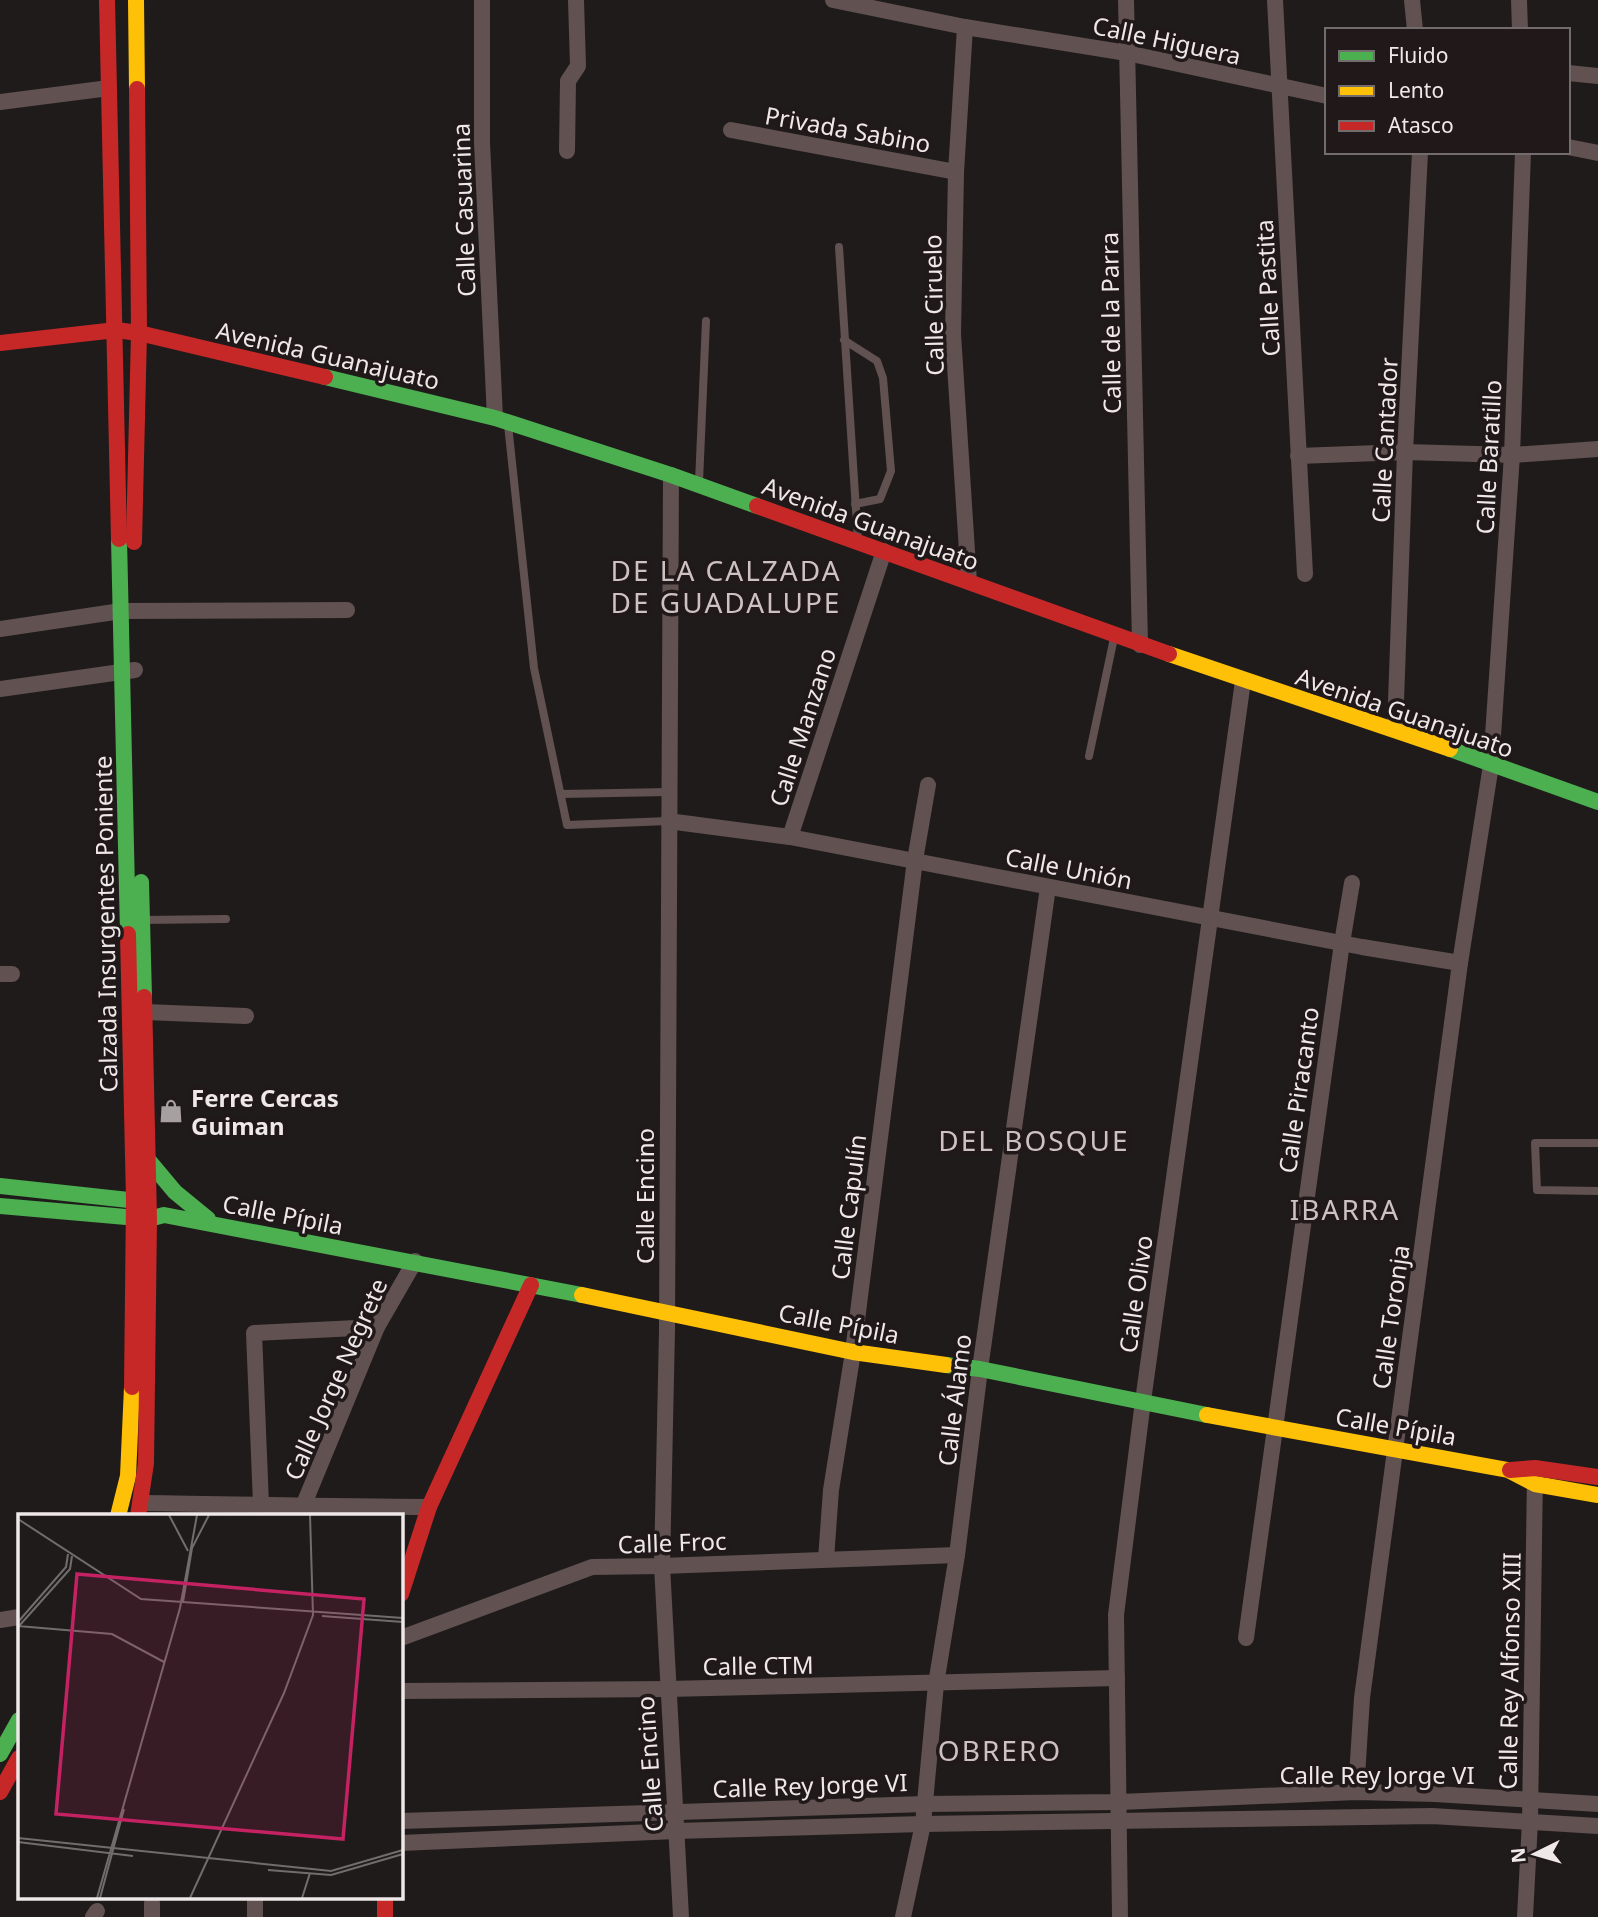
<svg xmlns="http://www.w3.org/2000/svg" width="1598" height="1917" viewBox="0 0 1598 1917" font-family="'Noto Sans',sans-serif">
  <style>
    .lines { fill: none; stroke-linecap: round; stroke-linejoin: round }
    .lane { stroke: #615151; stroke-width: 8 }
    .street { stroke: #615151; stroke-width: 16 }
    .fast { stroke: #4caf50; stroke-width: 16 }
    .slow { stroke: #ffc107; stroke-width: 16 }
    .jam { stroke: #c62828; stroke-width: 16 }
    .labels { text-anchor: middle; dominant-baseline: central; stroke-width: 7; stroke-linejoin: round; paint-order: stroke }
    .street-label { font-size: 24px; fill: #eee8e8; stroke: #211919 }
    .poi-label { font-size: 24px; font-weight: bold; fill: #eee8e8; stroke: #211919; text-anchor: start }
    .quarter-label { font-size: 28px; letter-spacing: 2px; fill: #cdc2c1; stroke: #211919 }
    .inset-road { fill: none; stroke: #726d6d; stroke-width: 2 }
    .view { fill: #c42262; fill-opacity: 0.15; stroke: #c42262; stroke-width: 3.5 }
    .inset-edge { fill: none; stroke: #eee8e8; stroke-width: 3.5 }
  </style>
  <rect width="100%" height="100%" fill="#1f1b1b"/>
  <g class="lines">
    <g class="lane">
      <path d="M839 247 858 541"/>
      <path d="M844 340 877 361 883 378 891 471 880 499 855 504"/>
      <path d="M508 425 534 668 567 825 668 821"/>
      <path d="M699 482 706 321"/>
      <path d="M1089 756 1114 638"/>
      <path d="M561 794 669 792"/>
      <path d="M142 920 226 919"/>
      <path d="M1598 1143H1535L1537 1190 1598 1191"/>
    </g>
    <g class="street">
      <path d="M482 0V143L495 418"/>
      <path d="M833 0 965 27 1127 53 1327 96"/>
      <path d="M1126 0 1140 645"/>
      <path d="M1275 0 1305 574"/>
      <path d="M1412 0 1415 30"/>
      <path d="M1519 0 1520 30"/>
      <path d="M965 27 956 172 953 334 969 582"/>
      <path d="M1568 73 1598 76"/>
      <path d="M0 102 109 88"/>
      <path d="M731 130 956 172"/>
      <path d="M1568 147 1598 153"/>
      <path d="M567 151 568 81 578 66 576 0"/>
      <path d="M1298 456 1405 452 1512 455 1598 449"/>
      <path d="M671 475 667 1330 662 1566 681 1917"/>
      <path d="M0 629 121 611 347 610"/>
      <path d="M0 689 135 670"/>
      <path d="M1395 729 1405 452 1420 152"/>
      <path d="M668 821 790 837 1362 947 1460 963"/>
      <path d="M790 837 884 551"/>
      <path d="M0 974H12"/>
      <path d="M145 1012 246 1016"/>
      <path d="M142 1503C238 1504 333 1507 429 1507"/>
      <path d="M261 1504 254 1333 377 1327"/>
      <path d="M299 1516 377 1327 415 1261"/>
      <path d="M826 1559 831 1490 853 1352 915 860 928 785"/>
      <path d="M0 1620 19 1617"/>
      <path d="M401 1638 592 1567 662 1566 957 1555"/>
      <path d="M1246 1638 1342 943 1352 883"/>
      <path d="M401 1691 667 1689 1117 1678"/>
      <path d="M1356 1792 1362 1698 1460 963 1491 765 1512 455 1523 152"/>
      <path d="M401 1821 925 1804 1120 1802 1356 1792 1435 1794 1598 1804"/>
      <path d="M401 1843 676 1831 923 1824 1432 1816 1598 1826"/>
      <path d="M152 1903V1917"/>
      <path d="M93 1917 97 1911"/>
      <path d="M255 1917V1898"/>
      <path d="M903 1917 923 1824 936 1684 957 1555 980 1369 1048 887"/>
      <path d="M1120 1917 1116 1615 1143 1401 1243 681"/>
      <path d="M1525 1917 1530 1821 1535 1474"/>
    </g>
    <g class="fast">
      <path d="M325 377 495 418 671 475 757 506"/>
      <path d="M119 539 128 934"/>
      <path d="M1450 749 1598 802"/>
      <path d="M141 882 144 997"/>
      <path d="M149 1161 175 1192 208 1219"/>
      <path d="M0 1186 147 1202"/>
      <path d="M0 1206 149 1219 164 1215 582 1295"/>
      <path d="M946 1365 980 1369 1207 1415"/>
      <path d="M0 1754 19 1720"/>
    </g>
    <g class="slow">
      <path d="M136 0 137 89"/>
      <path d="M1169 654 1450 749"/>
      <path d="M582 1295 853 1352 946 1365"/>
      <path d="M1207 1415 1508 1470 1535 1484 1598 1495"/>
      <path d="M118 1516 128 1476 132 1387"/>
    </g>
    <g class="jam">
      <path d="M107 0 119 539"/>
      <path d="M0 343 116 330 139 333 325 377"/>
      <path d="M757 506 1169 654"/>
      <path d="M134 542 139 333 137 89"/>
      <path d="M128 934 134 1200 132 1387"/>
      <path d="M1510 1470 1535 1468 1598 1477"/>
      <path d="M138 1516 146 1463 149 1219 144 997"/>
      <path d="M401 1594 429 1507 531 1285"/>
      <path d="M0 1792 19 1758"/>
      <path d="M385 1898V1917"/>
    </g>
  </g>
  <defs>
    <g id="shop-bare" transform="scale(1.89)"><path d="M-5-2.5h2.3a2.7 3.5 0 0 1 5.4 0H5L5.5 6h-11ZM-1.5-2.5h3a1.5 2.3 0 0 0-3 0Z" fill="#a6a0a0" stroke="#211919" stroke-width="2.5" paint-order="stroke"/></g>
  </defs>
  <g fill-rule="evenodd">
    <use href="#shop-bare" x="171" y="1111"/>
  </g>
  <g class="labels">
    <g class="street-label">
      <text transform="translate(1167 40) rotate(12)">Calle Higuera</text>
      <text transform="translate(848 129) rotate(10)">Privada Sabino</text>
      <text transform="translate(463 210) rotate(-92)">Calle Casuarina</text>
      <text transform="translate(1267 288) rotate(-93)">Calle Pastita</text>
      <text transform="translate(933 305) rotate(-91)">Calle Ciruelo</text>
      <text transform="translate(1110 323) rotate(-91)">Calle de la Parra</text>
      <text transform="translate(328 355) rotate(13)">Avenida Guanajuato</text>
      <text transform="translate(1384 440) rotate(-87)">Calle Cantador</text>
      <text transform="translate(1488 457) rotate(-87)">Calle Baratillo</text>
      <text transform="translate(871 523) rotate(20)">Avenida Guanajuato</text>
      <text transform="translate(1405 712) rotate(19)">Avenida Guanajuato</text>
      <text transform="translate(802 727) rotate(-72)">Calle Manzano</text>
      <text transform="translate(1069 868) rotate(11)">Calle Unión</text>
      <text transform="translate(105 924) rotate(-91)">Calzada Insurgentes Poniente</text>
      <text transform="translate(1298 1090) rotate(-82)">Calle Piracanto</text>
      <text transform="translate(644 1196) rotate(-90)">Calle Encino</text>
      <text transform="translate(848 1207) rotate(-83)">Calle Capulín</text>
      <text transform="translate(283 1214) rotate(11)">Calle Pípila</text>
      <text transform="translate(1135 1294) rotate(-82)">Calle Olivo</text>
      <text transform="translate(1390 1317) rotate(-82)">Calle Toronja</text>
      <text transform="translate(839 1323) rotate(11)">Calle Pípila</text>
      <text transform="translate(335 1379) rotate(-66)">Calle Jorge Negrete</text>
      <text transform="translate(954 1400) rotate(-83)">Calle Álamo</text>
      <text transform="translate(1396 1426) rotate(10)">Calle Pípila</text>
      <text transform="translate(672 1542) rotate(-2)">Calle Froc</text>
      <text transform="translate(758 1665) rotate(-1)">Calle CTM</text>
      <text transform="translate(1509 1671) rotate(-89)">Calle Rey Alfonso XIII</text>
      <text transform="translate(649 1764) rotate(-94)">Calle Encino</text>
      <text x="1377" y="1774">Calle Rey Jorge VI</text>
      <text transform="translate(810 1785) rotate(-2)">Calle Rey Jorge VI</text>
    </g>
    <g class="poi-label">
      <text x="191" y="1097">Ferre Cercas<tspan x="191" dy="28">Guiman</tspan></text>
    </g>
    <g class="quarter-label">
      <text x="726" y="570">DE LA CALZADA<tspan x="726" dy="32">DE GUADALUPE</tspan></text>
      <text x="1034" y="1140">DEL BOSQUE</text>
      <text x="1345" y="1209">IBARRA</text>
      <text x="1000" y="1750">OBRERO</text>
    </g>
  </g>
  <g transform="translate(18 1514)">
    <rect width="385" height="385" fill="#1f1b1b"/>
    <path class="inset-road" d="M151 1 170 37M0 5 123 85 385 104M165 88 174 34 191 1M304 102 385 108M0 108 48 53 50 40M0 112 94 120 146 148M1 112 52 55 54 42M0 324 313 357 385 336M0 328 115 342M250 356 313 361 385 340M79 384 162 94 179 1M82 384 106 295M172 384 266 179 295 101 292 1M284 384 292 359"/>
    <path class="view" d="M59 60 346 85 325 325 38 300Z"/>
    <rect width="385" height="385" class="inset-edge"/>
  </g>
  <rect x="1325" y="28" width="245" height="126" fill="#211919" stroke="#736c6c" stroke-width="2"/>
  <rect x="1339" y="51" width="35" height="10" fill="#4caf50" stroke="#736c6c" stroke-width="2"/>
  <text x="1388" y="63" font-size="21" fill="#eee8e8">Fluido</text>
  <rect x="1339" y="86" width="35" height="10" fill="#ffc107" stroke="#736c6c" stroke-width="2"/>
  <text x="1388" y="98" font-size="21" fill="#eee8e8">Lento</text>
  <rect x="1339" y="121" width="35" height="10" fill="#c62828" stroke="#736c6c" stroke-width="2"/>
  <text x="1388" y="133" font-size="21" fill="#eee8e8">Atasco</text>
  <g transform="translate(1535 1854) rotate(265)" stroke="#211919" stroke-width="5" paint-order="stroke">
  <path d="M0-5L12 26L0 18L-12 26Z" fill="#eee8e8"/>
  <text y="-10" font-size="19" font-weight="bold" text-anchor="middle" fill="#eee8e8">N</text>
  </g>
</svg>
